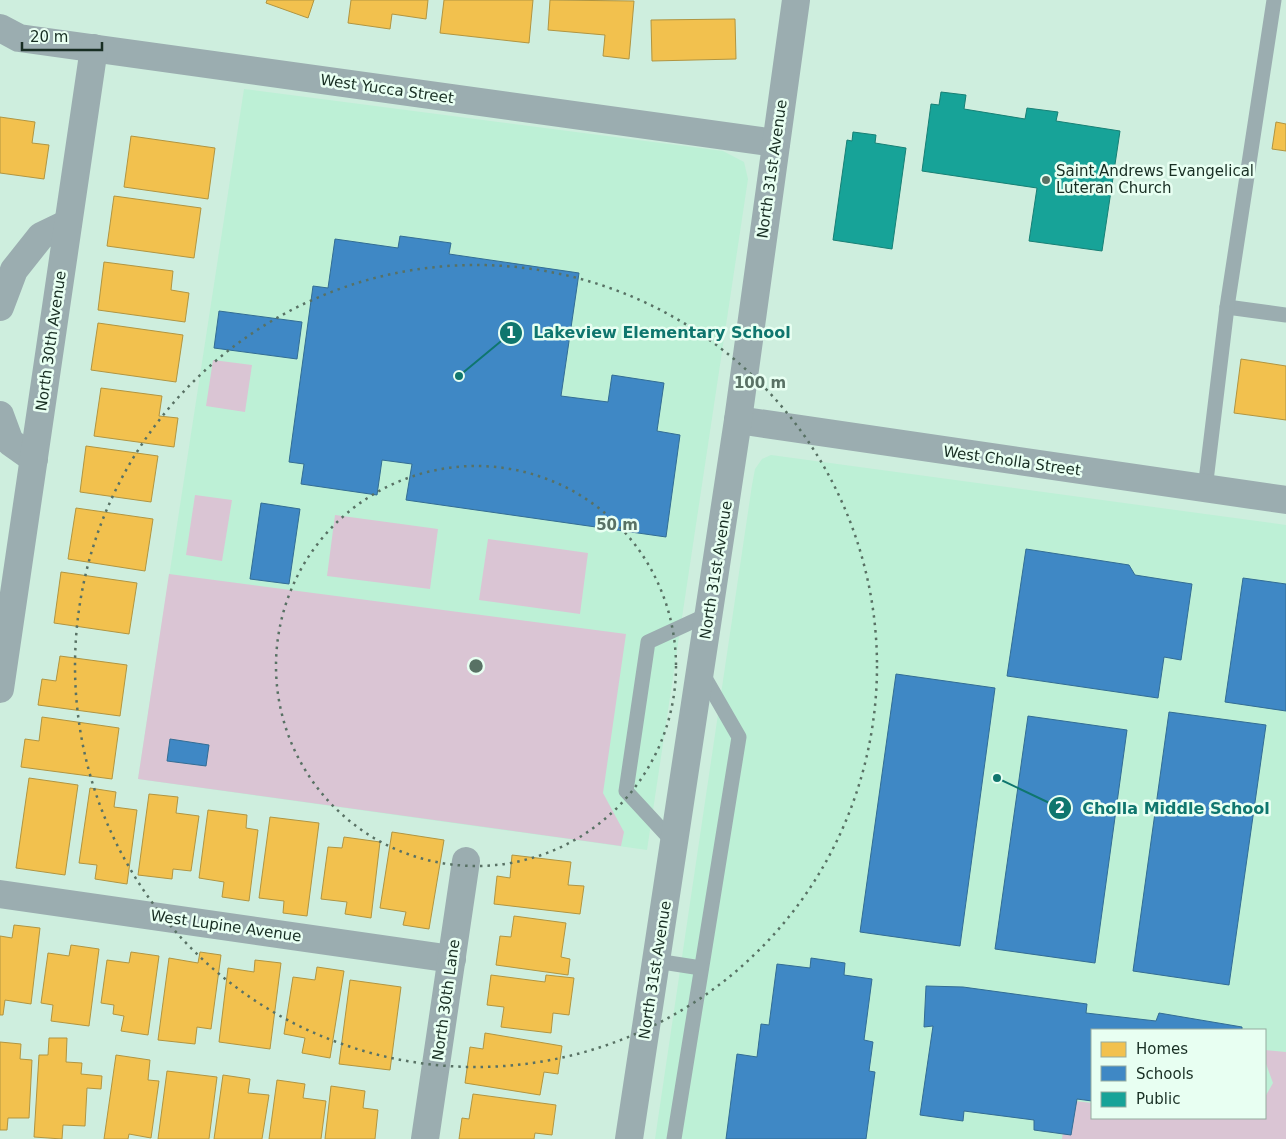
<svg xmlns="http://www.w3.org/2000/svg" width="1286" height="1139" viewBox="0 0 1286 1139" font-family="'DejaVu Sans',sans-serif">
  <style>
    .built { fill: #bdf0d6; fill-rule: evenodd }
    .green { fill: #dac5d4 }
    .homes { fill: #f2c14e; stroke: #b19541 }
    .schools { fill: #3f88c5; stroke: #336d94 }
    .public { fill: #17a398; stroke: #178075 }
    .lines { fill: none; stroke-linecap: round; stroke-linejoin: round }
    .service { stroke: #9badb0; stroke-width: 15 }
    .minor { stroke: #9badb0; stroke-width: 28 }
    .tertiary { stroke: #9badb0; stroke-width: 28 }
    .ring { fill: none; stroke: #587164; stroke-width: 2.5; stroke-dasharray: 2.5 5 }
    .poi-dot { fill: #587164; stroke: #e8fff2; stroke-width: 2 }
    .labels { text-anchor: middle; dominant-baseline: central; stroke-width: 5; stroke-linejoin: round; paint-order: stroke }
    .street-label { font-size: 15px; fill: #182e23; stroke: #e8fff2 }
    .poi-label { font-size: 15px; fill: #182e23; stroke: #e8fff2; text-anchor: start }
    .centre { fill: #587164; stroke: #e8fff2; stroke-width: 2.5 }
    .ring-label { font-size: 15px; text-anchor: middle; font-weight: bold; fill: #587164; stroke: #e8fff2; stroke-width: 5; stroke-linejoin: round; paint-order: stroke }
    .leader { fill: none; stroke: #0f766e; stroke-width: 2 }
    .callout-dot { fill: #0f766e; stroke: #e8fff2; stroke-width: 2 }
    .mark-label { font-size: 15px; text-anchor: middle; font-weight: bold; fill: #fff }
    .callout-label { font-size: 16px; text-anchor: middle; font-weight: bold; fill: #0f766e; stroke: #e8fff2; stroke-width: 5; stroke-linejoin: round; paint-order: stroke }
  </style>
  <rect width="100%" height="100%" fill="#ceeede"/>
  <g class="built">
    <path d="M244 89 723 151 744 162 748 179 647 850 138 779Z"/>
    <path d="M771 455 1286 525V1139H655L752 485 755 469 762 459ZM1092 1030H1265V1118H1092Z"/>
  </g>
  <g class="green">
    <path d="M213 360 252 365 245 412 206 406Z"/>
    <path d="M195 495 232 500 222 561 186 555Z"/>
    <path d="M335 515 438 529 430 589 327 576Z"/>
    <path d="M488 539 588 553 580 614 479 600Z"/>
    <path d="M169 574 626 634 603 793 624 832 621 846 138 779Z"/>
    <path d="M1265 1050 1286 1052V1139H1062L1067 1100 1092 1103V1118H1265V1097L1273 1083 1265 1061Z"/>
  </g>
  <g class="homes">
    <path d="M267 0H314L308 18 266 3Z"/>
    <path d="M351 0H428L426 19 392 14 390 29 348 23Z"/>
    <path d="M444 0H533L529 43 440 33Z"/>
    <path d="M550 0 634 1 629 59 603 56 605 35 548 30Z"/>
    <path d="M735 19 736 59 652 61 651 20Z"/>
    <path d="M0 117 35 122 32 143 49 145 44 179 0 173Z"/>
    <path d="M1276 122 1286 124V151L1272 149Z"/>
    <path d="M131 136 215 148 208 199 124 187Z"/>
    <path d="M114 196 201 208 194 258 107 246Z"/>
    <path d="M104 262 173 271 171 290 189 293 185 322 98 310Z"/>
    <path d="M98 323 183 335 176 382 91 370Z"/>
    <path d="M1241 359 1286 366V420L1234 413Z"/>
    <path d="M101 388 162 396 159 416 178 418 174 447 94 436Z"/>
    <path d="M86 446 158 456 151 502 80 492Z"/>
    <path d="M76 508 153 519 145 571 68 559Z"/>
    <path d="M61 572 137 583 129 634 54 623Z"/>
    <path d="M60 656 127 665 120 716 38 705 42 679 56 681Z"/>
    <path d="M42 717 119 728 112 779 21 767 25 739 39 741Z"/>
    <path d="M29 778 78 785 65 875 16 868Z"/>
    <path d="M90 788 116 792 114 807 137 810 127 884 95 879 97 865 79 863Z"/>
    <path d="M149 794 178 797 176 813 199 816 191 871 173 869 172 879 138 875Z"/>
    <path d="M208 810 247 815 246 828 258 830 249 901 222 897 224 882 199 878Z"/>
    <path d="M270 817 319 823 307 916 283 913 284 901 259 898Z"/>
    <path d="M392 832 444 840 429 929 403 925 406 912 380 908Z"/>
    <path d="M344 837 380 842 371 918 345 914 347 902 321 899 328 847 342 848Z"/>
    <path d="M512 855 571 862 568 885 584 886 580 914 494 904 497 876 510 878Z"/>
    <path d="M514 916 566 923 561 957 570 959 568 975 496 965 500 936 511 937Z"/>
    <path d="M14 925 40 928 31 1004 5 1000 3 1015H0V936L12 938Z"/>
    <path d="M71 945 99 949 89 1026 51 1021 53 1005 41 1003 48 953 69 956Z"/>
    <path d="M131 952 159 956 148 1035 121 1031 124 1016 113 1014 114 1005 101 1003 107 960 129 963Z"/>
    <path d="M200 952 221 955 211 1029 197 1027 195 1044 158 1040 169 958 198 963Z"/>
    <path d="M255 960 281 963 270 1049 219 1042 228 968 254 972Z"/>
    <path d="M317 967 344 971 330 1058 302 1053 305 1038 284 1034 293 977 315 980Z"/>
    <path d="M491 975 545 982 546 975 574 978 569 1015 553 1013 551 1033 501 1027 504 1007 487 1005Z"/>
    <path d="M350 980 401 987 390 1070 339 1064Z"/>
    <path d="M485 1033 562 1046 558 1074 544 1072 540 1095 465 1083 470 1047 483 1049Z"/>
    <path d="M49 1038H67L66 1062 82 1063 81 1074 102 1076 101 1089 87 1088 85 1126 63 1125 62 1139 34 1137 39 1055H48Z"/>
    <path d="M0 1042 21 1044 20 1059 32 1060 29 1118H8L7 1130H0Z"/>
    <path d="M116 1055 150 1060 148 1080 159 1081 151 1138 129 1134 128 1139H104Z"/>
    <path d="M167 1071 217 1077 209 1139H158Z"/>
    <path d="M223 1075 250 1079 248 1093 269 1095 262 1139H214Z"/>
    <path d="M277 1080 305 1084 303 1098 326 1101 321 1139H269Z"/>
    <path d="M331 1086 365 1091 363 1108 378 1110 375 1139H325Z"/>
    <path d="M473 1094 556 1105 552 1135 535 1133 534 1139H459L462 1118 469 1119Z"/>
  </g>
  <g class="schools">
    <path d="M400 236 451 243 449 254 579 273 561 396 608 402 612 375 664 383 657 431 680 435 666 537 406 500 412 464 382 460 377 495 301 484 304 464 289 462 313 286 328 288 335 239 398 248Z"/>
    <path d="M219 311 302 322 297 359 214 348Z"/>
    <path d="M261 503 300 509 289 584 250 579Z"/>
    <path d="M1026 549 1129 565 1135 575 1192 584 1181 660 1164 657 1158 698 1007 676Z"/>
    <path d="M1243 578 1286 584V711L1225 702Z"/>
    <path d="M896 674 995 688 960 946 860 932Z"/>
    <path d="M1169 712 1266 725 1229 985 1133 971Z"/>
    <path d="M1028 716 1127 730 1095 963 995 949Z"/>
    <path d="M170 739 209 745 206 766 167 761Z"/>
    <path d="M811 958 845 963 844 975 872 979 864 1040 873 1042 869 1071 875 1072 866 1139H726L737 1054 757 1057 761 1024 769 1025 777 964 810 968Z"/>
    <path d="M926 986 963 987 1087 1004 1086 1013 1156 1021 1159 1013 1242 1027V1030H1092V1101L1077 1099 1071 1135 1034 1130V1120L964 1111 963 1121 920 1115 933 1026 924 1027Z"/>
  </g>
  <g class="public">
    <path d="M941 92 966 95 964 109 1025 119 1027 108 1058 112 1056 121 1120 131 1102 251 1029 241 1037 188 922 171 931 104 939 105Z"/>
    <path d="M853 132 876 135 875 143 906 148 892 249 833 240 847 140 852 141Z"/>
  </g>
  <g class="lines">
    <g class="service">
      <path d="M1227 307 1286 315"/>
      <path d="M1205 489 1227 307 1274 0"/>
      <path d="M674 843 626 791 648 642 709 614"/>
      <path d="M656 961 701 968"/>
      <path d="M674 1139 739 737 701 671"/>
    </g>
    <g class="minor">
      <path d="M0 28 19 38 776 143"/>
      <path d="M0 307 14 270 41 236 68 223"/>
      <path d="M0 415 10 442 34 459"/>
      <path d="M0 689 94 48"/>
      <path d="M0 894 452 959"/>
      <path d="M425 1139 466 861"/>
    </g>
    <g class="tertiary">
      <path d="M738 420 1286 500"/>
      <path d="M629 1139 738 420 796 0"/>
    </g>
  </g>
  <g class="ring">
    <circle cx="476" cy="666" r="200"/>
    <circle cx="476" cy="666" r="401"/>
  </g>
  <circle class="poi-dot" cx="1046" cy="180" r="5"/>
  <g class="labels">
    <g class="street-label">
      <text transform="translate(387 89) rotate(8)">West Yucca Street</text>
      <text transform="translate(772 169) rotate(-82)">North 31st Avenue</text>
      <text transform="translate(51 341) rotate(-82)">North 30th Avenue</text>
      <text transform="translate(1012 461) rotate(8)">West Cholla Street</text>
      <text transform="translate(716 570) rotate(-81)">North 31st Avenue</text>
      <text transform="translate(226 926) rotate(8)">West Lupine Avenue</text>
      <text transform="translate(655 970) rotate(-81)">North 31st Avenue</text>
      <text transform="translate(446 1000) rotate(-82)">North 30th Lane</text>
    </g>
    <g class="poi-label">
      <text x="1056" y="171">Saint Andrews Evangelical<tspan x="1056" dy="17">Luteran Church</tspan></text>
    </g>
  </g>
  <circle cx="476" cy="666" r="8" class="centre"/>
  <g class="ring-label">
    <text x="760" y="388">100 m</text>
    <text x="617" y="530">50 m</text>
  </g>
  <path class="leader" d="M459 376L511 333M997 778L1060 808"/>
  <g class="callout-dot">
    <circle cx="459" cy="376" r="5"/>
    <circle cx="997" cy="778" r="5"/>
    <circle cx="511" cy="333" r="12"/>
    <circle cx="1060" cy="808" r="12"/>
  </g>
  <g class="mark-label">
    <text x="511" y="338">1</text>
    <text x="1060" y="813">2</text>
  </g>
  <g class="callout-label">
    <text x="662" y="338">Lakeview Elementary School</text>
    <text x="1176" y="814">Cholla Middle School</text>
  </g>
  <rect x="1091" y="1029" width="175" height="90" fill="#e8fff2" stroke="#95ab9f"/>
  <rect x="1101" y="1042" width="25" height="15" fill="#f2c14e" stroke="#95ab9f"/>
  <text x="1136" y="1054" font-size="15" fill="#182e23">Homes</text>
  <rect x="1101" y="1066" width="25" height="15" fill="#3f88c5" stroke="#95ab9f"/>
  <text x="1136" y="1079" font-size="15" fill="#182e23">Schools</text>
  <rect x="1101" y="1092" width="25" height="15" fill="#17a398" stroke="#95ab9f"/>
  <text x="1136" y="1104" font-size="15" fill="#182e23">Public</text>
  <path d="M22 42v8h80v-8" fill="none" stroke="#182e23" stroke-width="2.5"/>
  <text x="30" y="42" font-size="15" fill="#182e23" stroke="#e8fff2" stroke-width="4" paint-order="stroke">20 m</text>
</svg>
